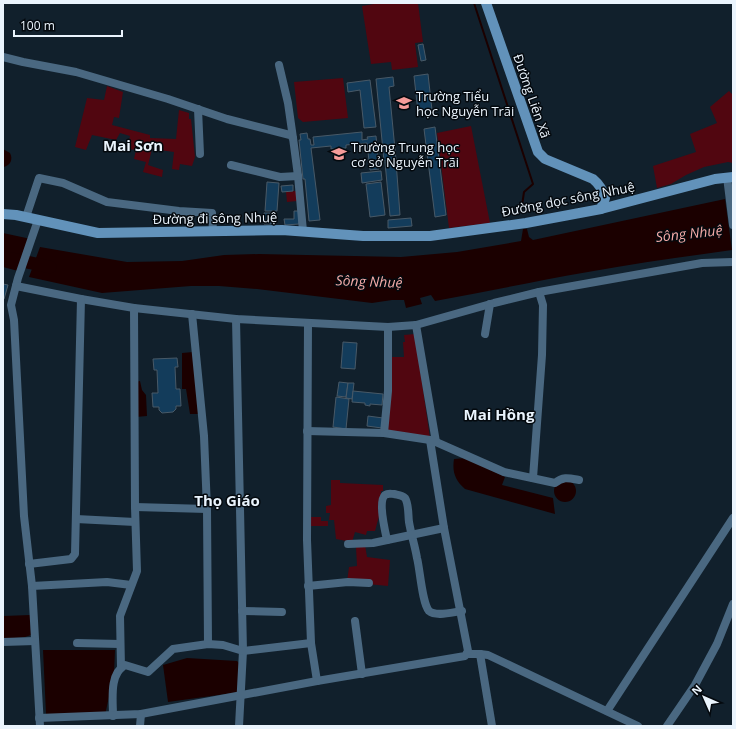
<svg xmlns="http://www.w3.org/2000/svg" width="736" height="729" viewBox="0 0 736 729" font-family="'Open Sans',sans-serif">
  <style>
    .green { fill: #510610 }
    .water { fill: #1b0000 }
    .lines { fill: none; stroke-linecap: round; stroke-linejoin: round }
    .stream { stroke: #1b0000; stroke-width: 2 }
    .river { stroke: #1b0000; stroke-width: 13 }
    .building { fill: #133c5b; stroke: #485967 }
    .street { stroke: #4a6881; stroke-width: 8 }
    .secondary { stroke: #6292ba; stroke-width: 10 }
    .labels { text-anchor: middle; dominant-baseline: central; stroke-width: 3; stroke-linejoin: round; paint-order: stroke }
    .poi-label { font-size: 13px; fill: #eaf4fd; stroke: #04090e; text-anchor: start }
    .street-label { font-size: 13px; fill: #eaf4fd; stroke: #04090e }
    .water-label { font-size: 14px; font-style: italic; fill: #f6aca9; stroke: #04090e }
    .quarter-label { font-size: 15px; font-weight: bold; fill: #eaf4fd; stroke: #04090e }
  </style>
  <rect width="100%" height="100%" fill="#11202c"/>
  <g class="green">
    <path d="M380 3H418L423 42 415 43 418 67 392 70 391 62 371 64 362 6Z"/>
    <path d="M343 78 348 118 303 122 298 118 294 82Z"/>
    <path d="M107 86 123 92 119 118 114 117 112 125 150 135V138L176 139 179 110 189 113V119H191L195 157 192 166 180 164 179 170 172 169 174 152 152 149 148 165 163 170 162 177 143 172 146 162 134 159 136 150 127 149 130 136 120 133 116 140 92 135 86 150 75 147 87 98 104 100Z"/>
    <path d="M729 91 733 95V163L728 162 704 167 686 175 671 184 657 188 653 166 696 152 690 134 717 123 710 107Z"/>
    <path d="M471 126 490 223 449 228 437 133Z"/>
    <path d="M296 191 297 201 287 202 286 192Z"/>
    <path d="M415 334 430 438 387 432 392 385V357H404L403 342H405L404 335Z"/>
    <path d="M331 480H340V483L383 485V491H381V509L375 531H367L366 535 355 532 352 542 336 539 334 520H329L330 513H326V506L331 505Z"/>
    <path d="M309 517H321V521H328V526H309Z"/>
    <path d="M365 545 367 557 390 560 388 586 347 582 349 567 357 566 356 547Z"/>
  </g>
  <g class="water">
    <path d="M3 149 10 153C13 159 11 165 4 167Z"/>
    <path d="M725 199 732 250C684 257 636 263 588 272 536 281 486 292 435 301L431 295 420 298 422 304 406 308 404 300H392L372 303 257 289 219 286H191L102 293 29 277 40 247 127 262 182 261 224 255 259 254 401 257 457 252 521 241 523 229H527L529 237 533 240Z"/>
    <path d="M3 233 31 239 18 271 3 267Z"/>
    <path d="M193 352 199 414H190L186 389H182V353Z"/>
    <path d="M140 381 142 390 146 395 147 416 136 417 135 382Z"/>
    <path d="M466 458 505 477 502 485 553 498 555 514 465 489C455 480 452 472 454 459Z"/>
    <circle cx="565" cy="491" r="11"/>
    <path d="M30 615 31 635 25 637 3 639V616Z"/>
    <path d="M43 650H115L114 674 105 715 46 714Z"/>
    <path d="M187 658 237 661 239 663 240 692 168 702 163 665Z"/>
  </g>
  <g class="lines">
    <path class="stream" d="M474 3 533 184 524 192 521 212"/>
    <path class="river" d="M3 257 50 267"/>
  </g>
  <g class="building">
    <path d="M423 44 426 60 421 61 418 45Z"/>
    <path d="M428 74 432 110 418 112 414 76Z"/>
    <path d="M393 77 394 86 389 87 396 160 384 161 376 79Z"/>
    <path d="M370 80 376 127 364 128 360 90 348 92 347 83Z"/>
    <path d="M435 127 446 215 435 217 424 129Z"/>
    <path d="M362 132V140L368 139 367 137 376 136 379 169 370 170 367 143 346 145V148L331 149V146L311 148 320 220 309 221 305 179H303L299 140H301L300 134 307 133 308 139H310L311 145H314L313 137Z"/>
    <path d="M396 161 400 215 390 216 385 162Z"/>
    <path d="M381 171 382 180 362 183 361 173Z"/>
    <path d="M267 182 279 183 277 211H265Z"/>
    <path d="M381 182 385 215 370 217 366 184Z"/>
    <path d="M293 185V191L282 192 281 186Z"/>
    <path d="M294 211H299V224L285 225 284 219H294Z"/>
    <path d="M264 213H272L271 224H264Z"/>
    <path d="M411 218 412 226 388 228V220Z"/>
    <path d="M3 284 8 285 4 299H3Z"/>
    <path d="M343 342 357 343 355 369 341 368Z"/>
    <path d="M177 358 178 367H175L176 389H180L181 406H176V409L173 412 162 413 159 410V407H153L152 393H158L157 370H154L153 359Z"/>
    <path d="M339 382 348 383 346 397 337 396Z"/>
    <path d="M348 383H354L352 399 346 398Z"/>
    <path d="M353 391 383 394 382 405 370 404V406L365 405V403L352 402Z"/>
    <path d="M336 397 349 399 346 429 333 427Z"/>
    <path d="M368 416 383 418 382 428 367 426Z"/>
  </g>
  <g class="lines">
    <g class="street">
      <path d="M3 57 23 62 76 72 168 99 227 119 290 135 293 138 298 176 303 231"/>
      <path d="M279 65 288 103 293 138"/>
      <path d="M198 109 200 154"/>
      <path d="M231 165 280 177 298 176"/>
      <path d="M727 177 733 225"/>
      <path d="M26 217 39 178 63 183 107 202 179 211 212 213 213 231"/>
      <path d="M38 220 18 278 11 305 14 320 24 516 32 586 40 726"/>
      <path d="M16 286 81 299 134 308 236 319 388 327 416 325 494 303 539 292 702 263 733 262"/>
      <path d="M236 319 243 651 239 726"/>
      <path d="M485 334 490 304"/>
      <path d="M307 431 384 433 430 440"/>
      <path d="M384 433 388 391V327"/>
      <path d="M436 442 504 472 555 483C563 476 569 478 579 480"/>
      <path d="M533 478 542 355 543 305 539 292"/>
      <path d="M135 507 207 509 204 436 192 314"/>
      <path d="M207 509 208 644"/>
      <path d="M76 519 135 522"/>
      <path d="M387 540C385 531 378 501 385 495 388 493 391 494 394 494 398 495 402 495 405 498 409 504 408 515 409 522 411 534 415 546 417 558 420 569 422 603 429 611 436 617 453 612 462 611"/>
      <path d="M348 544 373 543 444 528"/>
      <path d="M29 564 71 559 75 554 81 299"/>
      <path d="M32 586 107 582 131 585"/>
      <path d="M308 586 348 582 369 583"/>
      <path d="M242 611 282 612"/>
      <path d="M355 621 362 674"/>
      <path d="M3 642 35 641"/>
      <path d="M77 643 120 644"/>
      <path d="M311 643 317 681"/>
      <path d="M467 654H480L488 655 638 726"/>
      <path d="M480 654 492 726"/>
      <path d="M121 668 120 616 137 571 135 507 134 308"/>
      <path d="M607 711 733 518"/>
      <path d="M113 716C113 700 109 674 125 665L148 672 173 649 208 644 223 645 243 651 311 643 307 540 308 323"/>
      <path d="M39 718 141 714 317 681 465 656 468 651 444 528 430 440 436 442 416 325"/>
      <path d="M140 726 141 714"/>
      <path d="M667 726 695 685 717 644 733 604"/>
    </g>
    <g class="secondary">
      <path d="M486 3 538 152 545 159 593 179C599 184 603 190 605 198L601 209"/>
      <path d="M3 214 16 215 98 233 282 230 363 236H430L526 223 601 209 715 179 733 177"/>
    </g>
  </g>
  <defs>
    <g id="school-bare" transform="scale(1.2)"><path d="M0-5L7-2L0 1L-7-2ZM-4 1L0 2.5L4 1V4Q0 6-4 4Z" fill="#f59b99" stroke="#04090e" stroke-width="2.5" paint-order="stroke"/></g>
  </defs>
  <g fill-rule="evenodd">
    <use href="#school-bare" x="404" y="103"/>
    <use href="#school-bare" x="339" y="154"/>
  </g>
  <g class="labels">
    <g class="poi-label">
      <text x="416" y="96">Trường Tiểu<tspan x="416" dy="15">học Nguyễn Trãi</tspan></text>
      <text x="351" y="147">Trường Trung học<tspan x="351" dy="15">cơ sở Nguyễn Trãi</tspan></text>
    </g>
    <g class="street-label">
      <text transform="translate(532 96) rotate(71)">Đường Liên Xã</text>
      <text transform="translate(568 199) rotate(-11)">Đường dọc sông Nhuệ</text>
      <text transform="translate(215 218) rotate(-1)">Đường đi sông Nhuệ</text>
    </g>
    <g class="water-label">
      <text transform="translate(689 233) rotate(-6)">Sông Nhuệ</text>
      <text transform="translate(369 281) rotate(2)">Sông Nhuệ</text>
    </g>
    <g class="quarter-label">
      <text x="133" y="145">Mai Sơn</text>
      <text x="499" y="414">Mai Hồng</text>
      <text x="227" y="500">Thọ Giáo</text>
    </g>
  </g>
  <rect width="736" height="729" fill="none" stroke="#eaf4fd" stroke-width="8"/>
  <g transform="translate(704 697) rotate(315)" stroke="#04090e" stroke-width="3" paint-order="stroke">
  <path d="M0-3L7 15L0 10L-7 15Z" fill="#eaf4fd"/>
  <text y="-6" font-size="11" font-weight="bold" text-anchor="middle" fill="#eaf4fd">N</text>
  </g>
  <path d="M14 30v6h108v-6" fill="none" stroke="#eaf4fd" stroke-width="2"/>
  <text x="20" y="30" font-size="12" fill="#eaf4fd" stroke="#04090e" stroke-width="3" paint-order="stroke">100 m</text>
</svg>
